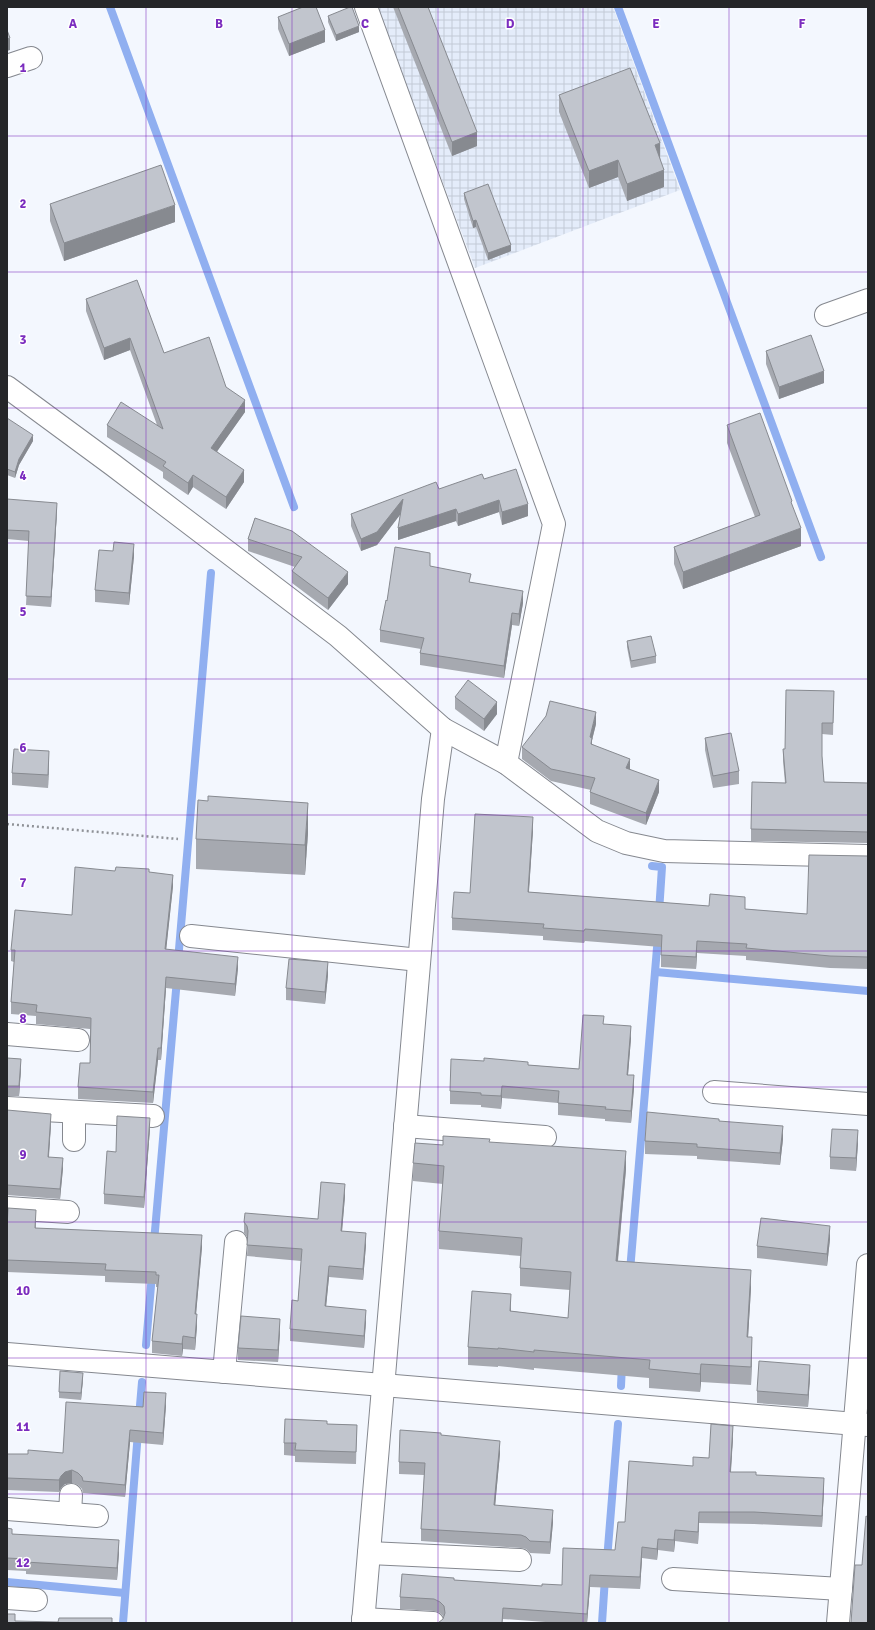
<svg xmlns="http://www.w3.org/2000/svg" width="875" height="1630" viewBox="0 0 875 1630" font-family="Signika,sans-serif">
  <style>
    .industrial { fill: url(#industrial-grid) }
    .lines { fill: none; stroke-linecap: round; stroke-linejoin: round }
    .stream { stroke: #90aff0; stroke-width: 8 }
    .minor-casing { stroke: #85888f; stroke-width: 24 }
    .path { stroke: #8f9297; stroke-width: 2.5; stroke-dasharray: 2 3; stroke-linecap: butt }
    .minor { stroke: #fff; stroke-width: 22 }
    .wall { fill: #a6a9b0 }
    .shaded-wall { fill: #878a90 }
    .building { fill: #c1c5cd; stroke: #878a90 }
    .grid { fill: none; stroke: #7b2cbf; stroke-width: 1; stroke-opacity: 0.55 }
    .grid-label { font-size: 13px; text-anchor: middle; font-weight: bold; fill: #7b2cbf; stroke: #fff; stroke-width: 3; stroke-linejoin: round; paint-order: stroke }
  </style>
  <defs>
    <pattern id="industrial-grid" width="8" height="8" patternUnits="userSpaceOnUse"><rect width="8" height="8" fill="#e4ecfa"/><path d="M0 4h8M4 0v8" fill="none" stroke="#c3cad6"/></pattern>
  </defs>
  <rect width="100%" height="100%" fill="#f3f7fe"/>
  <path class="industrial" d="M377 7H613L680 190 475 268Z"/>
  <g class="lines">
    <g class="stream">
      <path d="M110 7 294 507"/>
      <path d="M618 7 821 557"/>
      <path d="M652 866 662 867 659 912"/>
      <path d="M178 961 211 573"/>
      <path d="M656 972 868 991"/>
      <path d="M154 1242 177 979"/>
      <path d="M630 1271 658 936"/>
      <path d="M146 1345 152 1274"/>
      <path d="M621 1386 622 1365"/>
      <path d="M139 1417 142 1382"/>
      <path d="M607 1560 618 1424"/>
      <path d="M7 1582 125 1593"/>
      <path d="M123 1623 138 1432"/>
      <path d="M602 1623 605 1578"/>
    </g>
    <g class="minor-casing">
      <g id="minor">
        <path d="M366 7 554 524 506 763"/>
        <path d="M7 66 31 58"/>
        <path d="M826 315 868 300"/>
        <path d="M7 387 113 465 338 636 443 729 506 763 597 831 626 843 664 851 868 856"/>
        <path d="M191 936 419 960"/>
        <path d="M7 1034 78 1040"/>
        <path d="M714 1092 868 1104"/>
        <path d="M7 1108 153 1116"/>
        <path d="M405 1126 545 1137"/>
        <path d="M74 1140V1112"/>
        <path d="M7 1208 68 1212"/>
        <path d="M7 1354 868 1425"/>
        <path d="M224 1372 236 1242"/>
        <path d="M7 1509 97 1516"/>
        <path d="M70 1514 71 1495"/>
        <path d="M369 1553 520 1560"/>
        <path d="M673 1579 841 1589"/>
        <path d="M7 1598 36 1600"/>
        <path d="M363 1619 433 1623"/>
        <path d="M363 1623 433 799 443 729"/>
        <path d="M838 1623 868 1265"/>
      </g>
    </g>
    <path class="path" d="M7 824 178 839"/>
    <use href="#minor" class="minor"/>
  </g>
  <g class="wall">
    <path d="M393 7H428L477 146 452 156Z"/>
    <path d="M328 16 359 32 336 41 328 22Z"/>
    <path d="M278 17 325 42 289 56 278 29Z"/>
    <path d="M559 95 660 159 664 187 627 201 618 177 589 188 559 112Z"/>
    <path d="M464 193 511 251 488 260 476 227 473 228 464 199Z"/>
    <path d="M50 204 175 222 64 261 50 221Z"/>
    <path d="M86 299 164 353 226 387 245 412 217 451 244 482 226 509 193 487 188 495 163 478V472L107 437V425H157L130 350 104 360 86 311Z"/>
    <path d="M766 351 824 383 779 399 766 364Z"/>
    <path d="M7 418 33 441 19 465 15 478 7 475Z"/>
    <path d="M727 425 792 505 801 546 683 589 674 564V547L755 517 727 443Z"/>
    <path d="M484 479 528 516 502 525 499 512 458 526 456 521 398 540 400 514 377 545 361 551 351 526V514L439 489Z"/>
    <path d="M7 499 57 512 51 607 26 605 29 541 7 539Z"/>
    <path d="M255 518 348 584 328 610 292 583V571L295 567 248 551V539Z"/>
    <path d="M134 556 129 605 95 602V590Z"/>
    <path d="M430 566 523 603 519 626 512 625 504 678 420 665V653L421 649 380 642V630L387 601Z"/>
    <path d="M627 641 656 656V663L631 668 627 647Z"/>
    <path d="M834 691 833 735 822 734V756L824 782 868 783V843L751 841V829L785 783 783 761V749H785Z"/>
    <path d="M455 697 497 714 484 731 455 709Z"/>
    <path d="M596 724 592 740V744L630 769 659 792 646 825 590 804V792L591 790 551 781 522 759V747Z"/>
    <path d="M705 738 739 771V784L713 788 705 750Z"/>
    <path d="M49 763 48 788 12 785V773Z"/>
    <path d="M208 801 308 833 305 875 196 869V839Z"/>
    <path d="M533 830 529 892 807 914 868 856V969L830 968 746 960V956L697 953 696 969 661 967V947L585 941 584 943 543 940V936L452 930V918L470 893Z"/>
    <path d="M115 871 149 872 173 886 166 949 238 968 235 996 166 988 161 1060H158L153 1103 78 1099V1087L90 1063V1029L36 1024V1016L11 1014V1002L14 962 11 961V950L72 915Z"/>
    <path d="M328 975 325 1004 286 1000V988Z"/>
    <path d="M604 1024 631 1038 628 1075 634 1088 631 1123 605 1121V1119L558 1115V1103L502 1098 501 1109 481 1107V1105L450 1104V1091L528 1065 579 1069Z"/>
    <path d="M7 1058 21 1069 19 1096H7Z"/>
    <path d="M7 1110 51 1124 49 1157 63 1168 60 1199 7 1195Z"/>
    <path d="M719 1121 783 1139 780 1165 697 1159V1156L645 1154V1141Z"/>
    <path d="M150 1128 144 1208 104 1204V1194Z"/>
    <path d="M490 1142 626 1169 618 1261 751 1288 748 1337 752 1355 751 1385 701 1382 700 1392 649 1388V1378L534 1368V1370L498 1366V1367L468 1365V1347L511 1311 568 1318 570 1290 520 1286V1268L521 1256 439 1249V1231L443 1184 413 1181V1163Z"/>
    <path d="M858 1143 856 1171 830 1169V1157Z"/>
    <path d="M345 1196 342 1231 366 1245 363 1280 329 1277 326 1306 366 1321 364 1348 290 1341V1329L298 1301 301 1261 247 1256 248 1239 247 1237 244 1233V1222L318 1219Z"/>
    <path d="M36 1222V1228L202 1247 196 1314 197 1326 195 1350 183 1349 182 1356 152 1353V1341L158 1287H156V1284L105 1282V1276L7 1272V1228Z"/>
    <path d="M830 1239 827 1266 757 1258V1246Z"/>
    <path d="M280 1331 278 1362 238 1360V1348Z"/>
    <path d="M810 1377 808 1407 757 1403V1391Z"/>
    <path d="M83 1379 81 1400 59 1398V1392Z"/>
    <path d="M166 1405 163 1445 130 1442 125 1497 83 1493 82 1489 78 1485 72 1483 65 1484 61 1488 59 1492 7 1490V1454H28L63 1453 143 1407Z"/>
    <path d="M327 1424 357 1425 356 1464 295 1462V1456L284 1455V1443Z"/>
    <path d="M441 1435 500 1453 495 1506 553 1522 550 1554 530 1553 526 1549 521 1548 421 1541V1529L424 1475 399 1474V1462Z"/>
    <path d="M733 1437 731 1472 756 1475 824 1489 822 1527 754 1524 699 1523 698 1544 675 1541 674 1552 658 1550 657 1560 642 1558 640 1589 590 1587 587 1623H559L503 1619 502 1623H438L443 1619 444 1617 440 1613 434 1611 400 1609V1597L454 1580 542 1586 562 1585 615 1550 625 1522 693 1466 709 1458Z"/>
    <path d="M7 1528 12 1534 119 1552 117 1580 26 1574V1571L7 1570Z"/>
  </g>
  <g class="shaded-wall">
    <path d="M359 26V32L336 41V35Z"/>
    <path d="M325 30V42L289 56V44Z"/>
    <path d="M10 38V50L7 51V39Z"/>
    <path d="M477 132V146L452 156V142Z"/>
    <path d="M660 143V160L655 145Z"/>
    <path d="M618 160V177L589 188V171Z"/>
    <path d="M664 170V187L627 201V184Z"/>
    <path d="M175 205V222L64 261V243Z"/>
    <path d="M476 220V227L473 228V221Z"/>
    <path d="M511 245V251L488 260V253Z"/>
    <path d="M130 338V350L104 360V348Z"/>
    <path d="M824 371V383L779 399V387Z"/>
    <path d="M245 400V412L211 460V448Z"/>
    <path d="M33 435V441L19 465 15 478V472L19 459Z"/>
    <path d="M244 470V482L226 509V497Z"/>
    <path d="M193 475V487L188 495V483Z"/>
    <path d="M403 499V511L377 545 361 551V539Z"/>
    <path d="M499 500V512L458 526V514Z"/>
    <path d="M57 503V512L51 607V597Z"/>
    <path d="M528 504V516L502 525V512Z"/>
    <path d="M456 509V521L398 540V528Z"/>
    <path d="M801 528V546L683 589V572Z"/>
    <path d="M134 544V556L129 605V593Z"/>
    <path d="M348 572V584L328 610V598Z"/>
    <path d="M523 591V603L519 626V614Z"/>
    <path d="M512 613V625L504 678V666Z"/>
    <path d="M497 702V714L484 731V719Z"/>
    <path d="M596 712V724L592 740V750L591 756 590 737Z"/>
    <path d="M49 751V763L48 788V775Z"/>
    <path d="M630 759V771L626 768Z"/>
    <path d="M659 780V792L646 825V813Z"/>
    <path d="M308 803V833L305 875V845Z"/>
    <path d="M533 817V830L528 904V892Z"/>
    <path d="M173 875V886L165 961V949Z"/>
    <path d="M697 941V953L696 969V957Z"/>
    <path d="M238 957V968L235 996V984Z"/>
    <path d="M328 962V975L325 1004V992Z"/>
    <path d="M166 977V988L161 1060V1048Z"/>
    <path d="M631 1026V1038L627 1087V1075Z"/>
    <path d="M158 1048V1060L153 1103V1092Z"/>
    <path d="M21 1059V1069L19 1096V1086Z"/>
    <path d="M634 1075V1088L631 1123V1111Z"/>
    <rect x="7" y="1086" width="1" height="10"/>
    <path d="M502 1086V1098L501 1109V1096Z"/>
    <path d="M51 1114V1124L48 1167V1157Z"/>
    <path d="M150 1118V1128L144 1208V1197Z"/>
    <path d="M783 1126V1139L780 1165V1153Z"/>
    <path d="M858 1130V1143L856 1171V1158Z"/>
    <path d="M626 1151V1169L616 1279V1261Z"/>
    <path d="M63 1158V1168L60 1199V1189Z"/>
    <path d="M345 1184V1196L341 1243V1231Z"/>
    <path d="M830 1226V1239L827 1266V1254Z"/>
    <path d="M366 1233V1245L363 1280V1269Z"/>
    <path d="M202 1235V1247L195 1326V1314Z"/>
    <path d="M329 1266V1277L325 1318V1306Z"/>
    <path d="M751 1270V1288L747 1355V1337Z"/>
    <path d="M511 1294V1312L510 1311Z"/>
    <path d="M366 1310V1321L364 1348V1336Z"/>
    <path d="M197 1314V1326L195 1350V1338Z"/>
    <path d="M280 1319V1331L278 1362V1350Z"/>
    <path d="M183 1336V1349L182 1356V1344Z"/>
    <path d="M752 1337V1355L751 1385V1367Z"/>
    <path d="M701 1364V1382L700 1392V1374Z"/>
    <path d="M810 1365V1377L808 1407V1395Z"/>
    <path d="M83 1373V1379L81 1400V1393Z"/>
    <path d="M166 1393V1405L163 1445V1433Z"/>
    <path d="M733 1426V1437L730 1483V1472Z"/>
    <path d="M130 1430V1442L125 1497V1485Z"/>
    <path d="M500 1441V1453L494 1518V1505Z"/>
    <path d="M72 1470V1483L65 1484 61 1488 59 1492V1480L61 1476 65 1472Z"/>
    <path d="M824 1478V1489L822 1527V1516Z"/>
    <path d="M553 1510V1522L550 1554V1542Z"/>
    <path d="M699 1512V1523L698 1544V1532Z"/>
    <path d="M675 1530V1541L674 1552V1540Z"/>
    <path d="M658 1539V1550L657 1560V1549Z"/>
    <path d="M119 1540V1552L117 1580V1568Z"/>
    <path d="M642 1547V1558L640 1589V1577Z"/>
    <path d="M590 1575V1587L587 1623V1614Z"/>
  </g>
  <g class="building">
    <path d="M303 7H316L325 30 289 44 278 17Z"/>
    <path d="M350 7H352L359 26 336 35 328 16Z"/>
    <path d="M398 7H428L477 132 452 142Z"/>
    <path d="M7 30 10 38 7 39Z"/>
    <path d="M630 68 660 143 655 145 664 170 627 184 618 160 589 171 559 95Z"/>
    <path d="M161 165 175 205 64 243 50 204Z"/>
    <path d="M488 184 511 245 488 253 476 220 473 221 464 193Z"/>
    <path d="M137 280 164 353 209 337 226 387 245 400 211 448 244 470 226 497 193 475 188 483 163 466 166 462 107 425 121 402 163 429 130 338 104 348 86 299Z"/>
    <path d="M811 335 824 371 779 387 766 351Z"/>
    <path d="M760 413 792 501 791 502 801 528 683 572 674 547 760 515 727 425Z"/>
    <path d="M7 418 33 435 19 459 15 472 7 469Z"/>
    <path d="M516 469 528 504 502 512 499 500 458 514 456 509 398 528 403 499 377 532 361 539 351 514 436 482 439 489 482 474 484 479Z"/>
    <path d="M7 499 57 503 51 597 26 596 29 531 7 530Z"/>
    <path d="M255 518 292 531 348 572 328 598 292 571 302 557 248 539Z"/>
    <path d="M114 542 134 544 129 593 95 590 99 550 113 551Z"/>
    <path d="M395 547 430 553V566L471 574 469 582 523 591 519 614 512 613 504 666 420 653 424 638 380 630 386 600 387 601Z"/>
    <path d="M651 636 656 656 631 661 627 641Z"/>
    <path d="M468 680 497 702 484 719 455 697Z"/>
    <path d="M786 690 834 691 833 723H822V756L824 782 868 783V832L751 829 752 782 786 783 783 749H785Z"/>
    <path d="M550 701 596 712 590 737 592 738 591 744 630 759 626 768 659 780 646 813 590 792 595 778 551 769 522 747 546 716Z"/>
    <path d="M731 733 739 771 713 776 705 738Z"/>
    <path d="M14 749 49 751 48 775 12 773Z"/>
    <path d="M208 796 308 803 305 845 196 839 198 800 208 801Z"/>
    <path d="M475 814 533 817 528 892 709 906 710 894 745 897V909L807 914 809 855 868 856V957L830 956 746 948 747 944 697 941 696 957 661 955 662 935 585 929 584 931 543 928 544 924 452 918 454 892 470 893Z"/>
    <path d="M75 867 115 871 116 867 149 869V872L173 875 165 949 238 957 235 984 166 977 161 1048H158L153 1092 78 1087 80 1063H90L91 1018 36 1012 37 1005 11 1002 15 950H11L15 910 72 915Z"/>
    <path d="M289 959 328 962 325 992 286 988Z"/>
    <path d="M583 1015 604 1016 603 1024 631 1026 627 1075H634L631 1111 605 1109 606 1107 558 1103 559 1091 502 1086 501 1096 481 1095V1093L450 1091 451 1059 484 1061V1058L528 1062V1065L579 1069Z"/>
    <path d="M7 1058 21 1059 19 1086H7Z"/>
    <path d="M7 1110 51 1114 48 1157 63 1158 60 1189 7 1185Z"/>
    <path d="M647 1112 719 1119V1121L783 1126 780 1153 697 1147V1144L645 1141Z"/>
    <path d="M117 1116 150 1118 144 1197 104 1194 107 1151 116 1152Z"/>
    <path d="M832 1129 858 1130 856 1158 830 1157Z"/>
    <path d="M443 1136 490 1139 489 1142 626 1151 616 1261 751 1270 747 1337H752L751 1367 701 1364 700 1374 649 1369 650 1360 534 1350V1352L498 1348V1349L468 1347 472 1291 511 1294 510 1311 568 1318 571 1272 520 1268 522 1238 439 1231 444 1166 413 1163 415 1143 443 1145Z"/>
    <path d="M321 1182 345 1184 341 1231 366 1233 363 1269 329 1266 325 1306 366 1310 364 1336 290 1329 292 1300 298 1301 302 1249 247 1245 248 1231 247 1226 244 1222 245 1213 318 1219Z"/>
    <path d="M8 1208 36 1210 35 1228 202 1235 195 1314H197L195 1338 183 1336 182 1344 152 1341 159 1275H156V1272L105 1270 106 1264 7 1260V1228Z"/>
    <path d="M761 1218 830 1226 827 1254 757 1246Z"/>
    <path d="M241 1316 280 1319 278 1350 238 1348Z"/>
    <path d="M759 1361 810 1365 808 1395 757 1391Z"/>
    <path d="M60 1371 83 1373 81 1393 59 1392Z"/>
    <path d="M144 1392 166 1393 163 1433 130 1430 125 1485 83 1481 82 1477 78 1473 72 1470 65 1472 61 1476 59 1480 7 1478V1454H28V1450L63 1453 66 1402 143 1407Z"/>
    <path d="M285 1419 327 1421V1424L357 1425 356 1452 295 1450 296 1443H284Z"/>
    <path d="M711 1424 733 1426 730 1472H756V1475L824 1478 822 1516 754 1512H699L698 1532 675 1530 674 1540 658 1539 657 1549 642 1547 640 1577 590 1575 587 1614 503 1608 502 1623H438L443 1619 445 1613 444 1606 440 1602 434 1599 400 1597 402 1574 454 1578V1580L542 1586V1584L562 1585 563 1548 615 1550 618 1522H625L629 1461 693 1466V1457L709 1458Z"/>
    <path d="M400 1430 441 1433V1435L500 1441 494 1505 553 1510 550 1542 530 1541 526 1537 521 1535 421 1529 425 1463 399 1462Z"/>
    <path d="M866 1516 868 1517V1623H851L855 1565H862Z"/>
    <path d="M7 1528 12 1529V1534L119 1540 117 1568 26 1562V1559L7 1558Z"/>
    <path d="M7 1614H15V1621L58 1622 59 1618H112V1623H7Z"/>
  </g>
  <path class="grid" d="M146 7V1623M292 7V1623M438 7V1623M583 7V1623M729 7V1623M7 136H868M7 272H868M7 408H868M7 543H868M7 679H868M7 815H868M7 951H868M7 1087H868M7 1222H868M7 1358H868M7 1494H868"/>
  <g class="grid-label">
    <text x="73" y="28">A</text>
    <text x="219" y="28">B</text>
    <text x="365" y="28">C</text>
    <text x="510" y="28">D</text>
    <text x="656" y="28">E</text>
    <text x="802" y="28">F</text>
    <text x="23" y="72">1</text>
    <text x="23" y="208">2</text>
    <text x="23" y="344">3</text>
    <text x="23" y="480">4</text>
    <text x="23" y="616">5</text>
    <text x="23" y="752">6</text>
    <text x="23" y="887">7</text>
    <text x="23" y="1023">8</text>
    <text x="23" y="1159">9</text>
    <text x="23" y="1295">10</text>
    <text x="23" y="1431">11</text>
    <text x="23" y="1567">12</text>
  </g>
  <rect width="875" height="1630" fill="none" stroke="#252629" stroke-width="16"/>
</svg>
